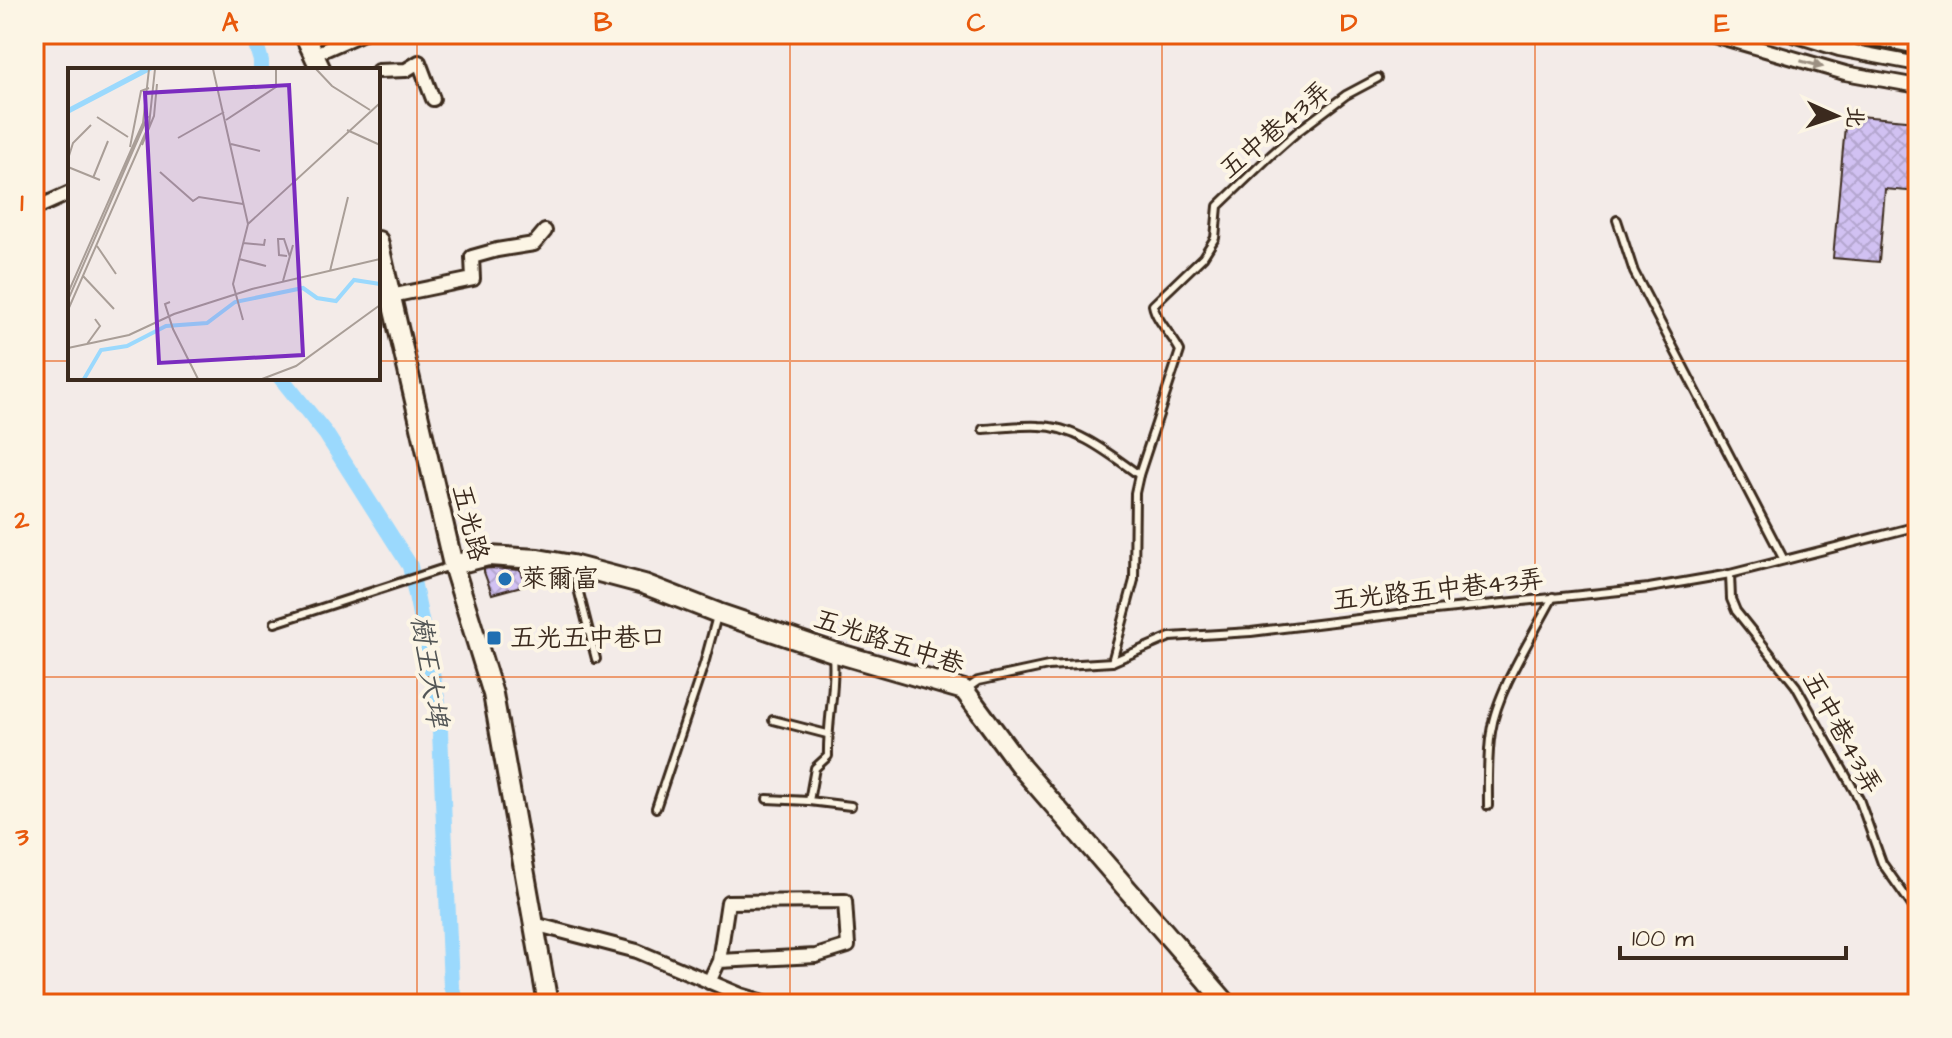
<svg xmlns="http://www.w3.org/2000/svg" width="1952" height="1038" viewBox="0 0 1952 1038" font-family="'Architects Daughter','LXGW WenKai TC',sans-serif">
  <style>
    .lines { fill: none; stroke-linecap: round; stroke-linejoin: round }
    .canal { stroke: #9bd9fd; stroke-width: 16 }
    .building { fill: url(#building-cross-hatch); stroke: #3b2a1e; stroke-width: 2 }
    .lane-casing { stroke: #3b2a1e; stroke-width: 12 }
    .street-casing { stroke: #3b2a1e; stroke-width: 18 }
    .secondary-casing { stroke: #3b2a1e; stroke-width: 24 }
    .lane { stroke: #fcf5e5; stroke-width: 6 }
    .street { stroke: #fcf5e5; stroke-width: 12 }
    .secondary { stroke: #fcf5e5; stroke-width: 18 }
    .oneway { fill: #9c9082 }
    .grid { fill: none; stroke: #e8590c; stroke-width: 2; stroke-opacity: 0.55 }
    .poi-dot { fill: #1f6fb2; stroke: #fcf5e5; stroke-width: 3 }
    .labels { text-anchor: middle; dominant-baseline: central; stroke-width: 8; stroke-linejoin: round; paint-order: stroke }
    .street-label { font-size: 26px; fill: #3b2a1e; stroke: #fcf5e5 }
    .poi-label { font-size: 26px; fill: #3b2a1e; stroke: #fcf5e5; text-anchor: start }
    .water-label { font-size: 28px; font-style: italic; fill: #535656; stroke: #fcf5e5 }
    .inset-river { fill: none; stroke: #9bd9fd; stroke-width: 4 }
    .inset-road { fill: none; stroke: #a99e97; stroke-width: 2 }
    .view { fill: #7b2cbf; fill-opacity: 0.15; stroke: #7b2cbf; stroke-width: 4 }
    .inset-edge { fill: none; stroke: #3b2a1e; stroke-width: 4 }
    .neatline { fill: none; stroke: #e8590c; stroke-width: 3 }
    .grid-label { font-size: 26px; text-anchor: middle; font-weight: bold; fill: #e8590c }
  </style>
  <defs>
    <pattern id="building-cross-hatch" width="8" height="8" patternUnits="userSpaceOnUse" patternTransform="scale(2)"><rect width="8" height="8" fill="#d1c1f2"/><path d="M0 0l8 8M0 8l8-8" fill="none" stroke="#b4a6cf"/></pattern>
  </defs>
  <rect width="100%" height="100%" fill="#f3ebe8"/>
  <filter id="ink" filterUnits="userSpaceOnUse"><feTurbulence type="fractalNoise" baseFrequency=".0125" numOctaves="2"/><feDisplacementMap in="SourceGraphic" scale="16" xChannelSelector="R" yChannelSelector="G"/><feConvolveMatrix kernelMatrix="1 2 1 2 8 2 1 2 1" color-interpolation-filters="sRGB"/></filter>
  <g filter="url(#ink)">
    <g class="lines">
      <g class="canal">
        <path d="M253 34 261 61V70"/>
        <path d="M281 378 326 434 410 566 439 708 451 986 457 1004"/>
      </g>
    </g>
    <g class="building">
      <path d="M1846 115 1918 121V192L1885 189 1879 262 1833 258Z"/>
      <path d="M489 568 521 570 525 585 492 594 484 572V569Z"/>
    </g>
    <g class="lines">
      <g class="lane-casing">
        <g id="lane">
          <path d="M1617 220 1634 272 1784 560"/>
          <path d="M983 429C1001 428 1021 425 1039 426 1076 426 1111 455 1139 475"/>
          <path d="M573 569 596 659"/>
          <path d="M1730 574 1731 599 1736 611 1796 686 1859 799 1882 863 1918 914"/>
          <path d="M275 623 451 566"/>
          <path d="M833 655C836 689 827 722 828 756L815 768 809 801 851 806"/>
          <path d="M1112 662 1134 580 1135 493 1139 475 1180 351C1173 336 1156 321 1153 305L1203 257 1215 238 1218 206 1271 155 1297 132 1346 95 1378 78"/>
          <path d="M968 688 978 681 1048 666 1112 662 1170 637 1251 632 1407 613 1649 588 1730 574 1918 526"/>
          <path d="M773 720 827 734"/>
          <path d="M767 799 809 801"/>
          <path d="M1488 806C1488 782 1487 756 1491 732 1497 690 1533 636 1553 597"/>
          <path d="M656 808 704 664 717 616"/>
        </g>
      </g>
      <g class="street-casing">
        <g id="street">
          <path d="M1710 34 1845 73 1918 86"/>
          <path d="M1790 34 1839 49 1918 64"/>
          <path d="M313 55 361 34"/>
          <path d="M378 71 406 70 419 62 433 99"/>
          <path d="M34 209 70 193"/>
          <path d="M391 296 473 279 472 257 497 250 534 244 545 231"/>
          <path d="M534 924 637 951 741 995 771 1004"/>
          <path d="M709 982 719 961 816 956 848 946 845 901 728 902 719 961"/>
        </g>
      </g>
      <g class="secondary-casing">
        <g id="secondary">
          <path d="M304 34 321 70"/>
          <path d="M1867 34 1918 44"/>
          <path d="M378 241 453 565 493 694 548 1004"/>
          <path d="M453 565 488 556 538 559 572 565 644 584 718 613 833 652 964 690 1021 767 1227 1004"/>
        </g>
      </g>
      <use href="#lane" class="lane"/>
      <use href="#street" class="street"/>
      <use href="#secondary" class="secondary"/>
    </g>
    <defs><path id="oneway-solid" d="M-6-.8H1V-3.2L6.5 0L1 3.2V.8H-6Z" transform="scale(2)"/></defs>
    <use class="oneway" href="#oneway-solid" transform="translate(1812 64) rotate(16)"/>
  </g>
  <path class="grid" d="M417 34V1004M790 34V1004M1162 34V1004M1535 34V1004M34 361H70M378 361H1918M34 677H1918"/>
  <g class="poi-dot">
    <circle cx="505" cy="579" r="8"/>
    <rect x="486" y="630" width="16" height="16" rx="4"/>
  </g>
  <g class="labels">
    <g class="street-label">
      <text transform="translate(1275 130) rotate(-40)">五中巷43弄</text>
      <text transform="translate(470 523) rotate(76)">五光路</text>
      <text transform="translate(1438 590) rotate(-6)">五光路五中巷43弄</text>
      <text transform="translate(889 642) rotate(18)">五光路五中巷</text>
      <text transform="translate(1842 733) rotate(61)">五中巷43弄</text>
    </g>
    <g class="poi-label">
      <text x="521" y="579">萊爾富</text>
      <text x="510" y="638">五光五中巷口</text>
    </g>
    <g class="water-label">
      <text transform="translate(429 671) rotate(81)">樹王大埤</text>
    </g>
  </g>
  <g transform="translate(68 68)">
    <rect width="312" height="312" fill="#f3ebe8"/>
    <path d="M74 1H86L0 46V40Z" fill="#9bd9fd"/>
    <path class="inset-river" d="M16 311 33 282 59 278 98 258 139 255 167 234 235 220 249 230 268 233 286 212 312 216"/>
    <path class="inset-road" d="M145 1 180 156M248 1 264 18 302 42M29 49 60 69M158 52 208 19V1M279 62 312 77M110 70 156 44M163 76 192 83M74 77 86 48 89 16M62 79 73 23 81 20M0 91 5 75 23 57M0 99 32 112M92 104 125 133 131 129 175 136M25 110 40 73M175 175 196 177 197 171M29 178 48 206M219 188 211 187 210 171H216L222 189M171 191 198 198M262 203 280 129M15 208 46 241M215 213 225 177M0 225 75 55 81 1M0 232 80 48M102 234 97 236 105 261 130 311M0 242 81 57 87 1M175 252 165 216 180 156 312 35M19 276 32 258 27 251M0 280 61 267 106 246 184 221 312 191M194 311 228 298 312 237"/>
    <path class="view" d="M221 17 235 287 91 295 77 25Z"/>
    <rect width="312" height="312" class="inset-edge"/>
  </g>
  <rect width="1952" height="1038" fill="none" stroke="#fcf5e5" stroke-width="88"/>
  <g transform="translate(1836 116) rotate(93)" stroke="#fcf5e5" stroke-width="6" paint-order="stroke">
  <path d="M0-6L14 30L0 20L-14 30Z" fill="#3b2a1e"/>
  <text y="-12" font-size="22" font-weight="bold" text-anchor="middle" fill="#3b2a1e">北</text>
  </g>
  <path d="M1620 946v12h226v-12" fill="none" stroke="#3b2a1e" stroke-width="4"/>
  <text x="1632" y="946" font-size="24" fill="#3b2a1e" stroke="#fcf5e5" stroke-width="6" paint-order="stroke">100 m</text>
  <rect x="44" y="44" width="1864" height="950" class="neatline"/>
  <g class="grid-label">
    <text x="230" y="31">A</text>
    <text x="603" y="31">B</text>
    <text x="976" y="31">C</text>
    <text x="1349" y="31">D</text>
    <text x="1722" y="31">E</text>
    <text x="22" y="211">1</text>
    <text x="22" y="528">2</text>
    <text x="22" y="845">3</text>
  </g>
</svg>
